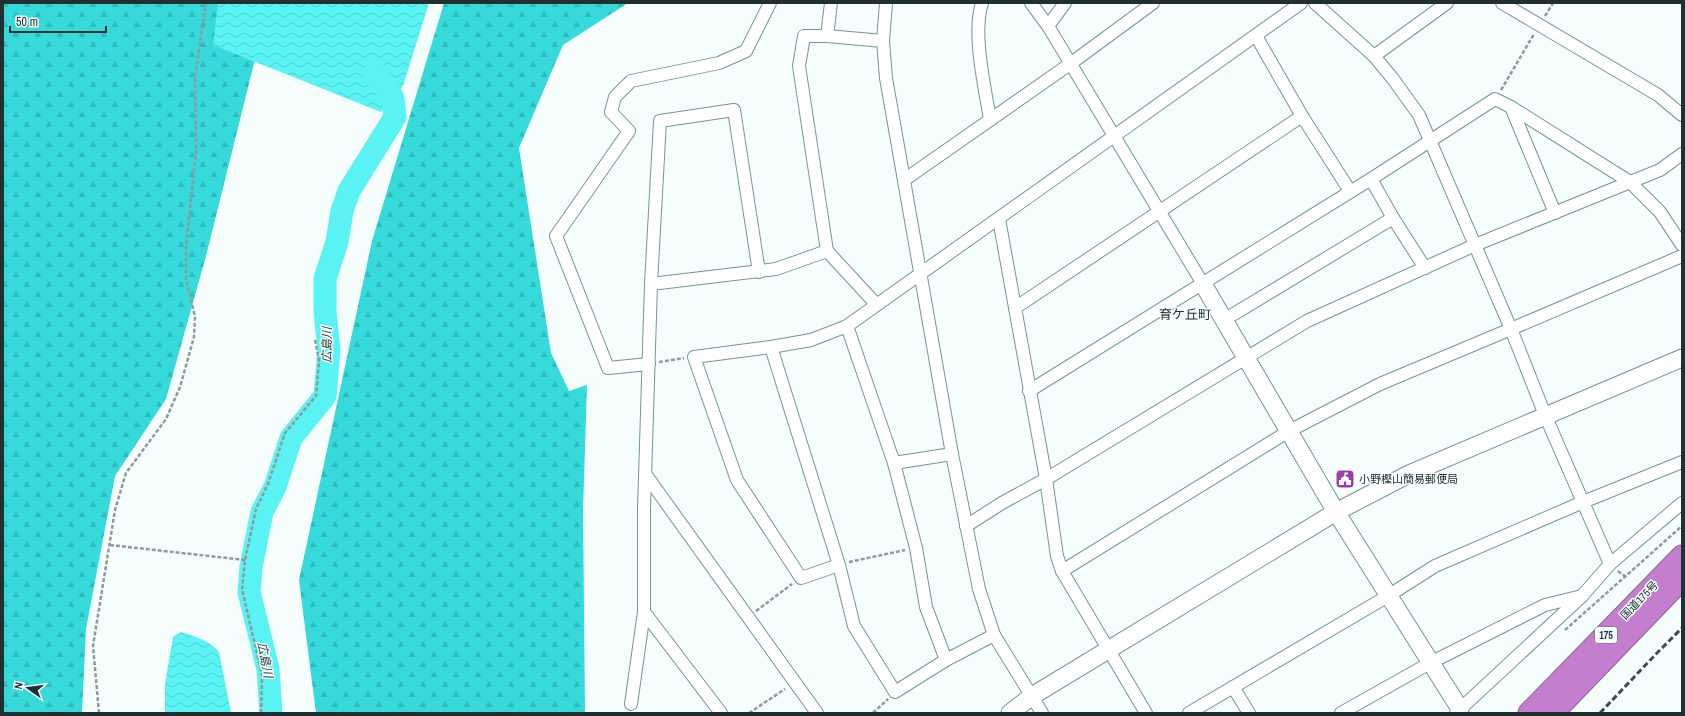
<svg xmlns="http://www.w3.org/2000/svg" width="1685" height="716" viewBox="0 0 1685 716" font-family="'Archivo Narrow','Noto Sans JP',sans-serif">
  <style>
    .forest { fill: url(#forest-firs) }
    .water { fill: url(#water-waves) }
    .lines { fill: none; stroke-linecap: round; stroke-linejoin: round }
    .river { stroke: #5af3f3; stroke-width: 23 }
    .street-casing { stroke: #709796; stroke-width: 14 }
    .secondary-casing { stroke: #709796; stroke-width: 19 }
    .highway-casing { stroke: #8a6397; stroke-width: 23 }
    .path { stroke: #8f9b9b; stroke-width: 2.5; stroke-dasharray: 4 2; stroke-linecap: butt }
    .street { stroke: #fff; stroke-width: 12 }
    .secondary { stroke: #fff; stroke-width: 17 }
    .highway { stroke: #c37ece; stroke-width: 21 }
    .rail { stroke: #3e4d4d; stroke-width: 3; stroke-dasharray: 6 3; stroke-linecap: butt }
    .labels { text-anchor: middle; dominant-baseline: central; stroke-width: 3; stroke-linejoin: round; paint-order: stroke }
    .shield { fill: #f5fdfd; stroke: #606e6e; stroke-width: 1 }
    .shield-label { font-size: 10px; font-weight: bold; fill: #203030 }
    .poi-label { font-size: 11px; fill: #203030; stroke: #f5fdfd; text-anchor: start }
    .street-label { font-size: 11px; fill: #203030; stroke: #f5fdfd }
    .water-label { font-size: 12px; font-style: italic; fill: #274040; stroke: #f5fdfd }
    .quarter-label { font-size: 13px; fill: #203030; stroke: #f5fdfd }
  </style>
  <defs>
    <pattern id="forest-firs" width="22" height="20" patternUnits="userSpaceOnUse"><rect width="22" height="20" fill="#36dada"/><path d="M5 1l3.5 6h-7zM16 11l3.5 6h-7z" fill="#2fbbbb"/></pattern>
    <pattern id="water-waves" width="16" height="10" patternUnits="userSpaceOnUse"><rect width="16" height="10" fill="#5af3f3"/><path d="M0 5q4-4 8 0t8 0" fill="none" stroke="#4ed1d1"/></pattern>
  </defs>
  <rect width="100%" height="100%" fill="#f5fdfd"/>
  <g class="forest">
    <path d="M3 3H269L206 256 166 399 115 476 86 629 82 713H3Z"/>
    <path d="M444 3H628L563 45 519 148 551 353 569 391 587 385 583 510 585 713H316L299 580 372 241Z"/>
  </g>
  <g class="water">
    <path d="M218 3H429L403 86 381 112 213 45Z"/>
    <path d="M181 632C194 636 211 641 219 652L231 713H165V684L173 637Z"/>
  </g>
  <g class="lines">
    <path class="river" d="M271 713 268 669 249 592 251 567 262 512 275 487 291 438 325 396 329 350 325 312V279L337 242 342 211 349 191 395 117 393 98 375 73"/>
    <g class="street-casing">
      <g id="street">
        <path d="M886 3 883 41 886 78 952 454 979 589 994 635 1042 713"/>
        <path d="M982 3C972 34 985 87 990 120"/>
        <path d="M1031 3 1048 26 1203 284"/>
        <path d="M1315 3 1374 56 1393 79 1419 115 1511 329 1545 415 1610 564"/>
        <path d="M1502 3 1658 95 1682 115"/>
        <path d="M1048 26 1065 3"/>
        <path d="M827 36 831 3"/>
        <path d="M1256 36 1302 116 1350 191"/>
        <path d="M1374 56 1447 3"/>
        <path d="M1511 107 1555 213"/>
        <path d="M1371 179 1393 218 1425 268"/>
        <path d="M904 180 1070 64 1153 3"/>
        <path d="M999 219 1046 479 1057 556 1062 571 1146 713"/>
        <path d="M827 251 876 304"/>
        <path d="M651 284 776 269 827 251 799 66 804 36H827L883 41"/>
        <path d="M1015 308 1302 116"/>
        <path d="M1224 320 1393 218"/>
        <path d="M847 326 894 463 916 548 926 607 946 660 994 635"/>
        <path d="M771 347 694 357 737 480 801 578 839 565"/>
        <path d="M649 364 608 368 556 236 629 131 611 112 615 97 631 81 719 63 746 51 770 3"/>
        <path d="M1029 391 1371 179 1495 99 1511 107 1630 182 1660 212 1682 245"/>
        <path d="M894 463 952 454"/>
        <path d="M646 475 817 713"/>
        <path d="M966 526 1002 503 1046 479 1307 321 1475 245 1660 170 1682 154"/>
        <path d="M1062 571 1289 431 1380 384 1511 329 1682 256"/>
        <path d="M644 612 721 713"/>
        <path d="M946 660 895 692 854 626 839 565 771 347 811 340 847 326 1301 3"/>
        <path d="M1233 687 1249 713"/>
        <path d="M631 704 644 612V509L651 284 660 121 734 110 759 272"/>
        <path d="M1189 713 1388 596 1435 566 1583 502 1682 462"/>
        <path d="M1341 713 1430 663 1545 605 1582 596"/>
        <path d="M1456 713 1582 596 1610 564 1682 503"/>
      </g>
    </g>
    <g class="secondary-casing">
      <g id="secondary">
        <path d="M1203 284 1336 512 1460 709"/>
        <path d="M1010 713 1032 696 1336 512 1409 474 1682 358"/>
      </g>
    </g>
    <g class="highway-casing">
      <g id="highway">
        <path d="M1529 713 1682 556"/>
        <path d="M1553 713 1682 579"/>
      </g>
    </g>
    <g class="path">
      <path d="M1545 16 1553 3"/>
      <path d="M1501 90 1534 34"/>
      <path d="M659 362 684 358"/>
      <path d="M110 545 245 560"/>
      <path d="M849 562 905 550"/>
      <path d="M1618 571 1626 577"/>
      <path d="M756 611 792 584"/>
      <path d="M1565 630 1682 526"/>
      <path d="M99 713 93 646 115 510 126 473 166 419 180 387 194 337 195 317 186 279V245L196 152 195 77 206 3"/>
      <path d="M261 713 262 675 242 589 245 560 256 509 268 484 285 433 316 396 319 361 315 339"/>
      <path d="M749 713 785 689"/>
      <path d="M873 713 888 699"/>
    </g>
    <use href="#street" class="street"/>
    <use href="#secondary" class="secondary"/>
    <use href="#highway" class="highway"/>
    <path class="rail" d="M1600 713 1656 654 1682 628"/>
  </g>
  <defs>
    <g id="civic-square" transform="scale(1)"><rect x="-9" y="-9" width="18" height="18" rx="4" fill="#9a3faa" stroke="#f5fdfd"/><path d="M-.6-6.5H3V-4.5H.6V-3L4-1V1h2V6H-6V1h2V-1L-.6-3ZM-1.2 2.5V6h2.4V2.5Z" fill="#fff"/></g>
  </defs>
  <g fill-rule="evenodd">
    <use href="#civic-square" x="1345" y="479"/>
  </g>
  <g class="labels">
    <rect class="shield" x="1595" y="627" width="22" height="16" rx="3"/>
    <g class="shield-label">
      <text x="1606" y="635">175</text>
    </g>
    <g class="poi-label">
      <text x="1359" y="479">小野樫山簡易郵便局</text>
    </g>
    <g class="street-label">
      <text transform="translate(1639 600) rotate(-46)">国道175号</text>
    </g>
    <g class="water-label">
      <text transform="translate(327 345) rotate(-90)">広島川</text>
      <text transform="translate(265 660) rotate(79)">広島川</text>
    </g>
    <g class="quarter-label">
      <text x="1185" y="314">育ケ丘町</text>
    </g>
  </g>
  <rect width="1685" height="716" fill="none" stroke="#203030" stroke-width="8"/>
  <g transform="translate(28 688) rotate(284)" stroke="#f5fdfd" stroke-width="3" paint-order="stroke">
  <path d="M0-3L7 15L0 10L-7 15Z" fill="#203030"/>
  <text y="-6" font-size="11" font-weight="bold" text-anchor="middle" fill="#203030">N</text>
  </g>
  <path d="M10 26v6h96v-6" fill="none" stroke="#203030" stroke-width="2"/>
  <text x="16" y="26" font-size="12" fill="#203030" stroke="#f5fdfd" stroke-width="3" paint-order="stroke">50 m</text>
</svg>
